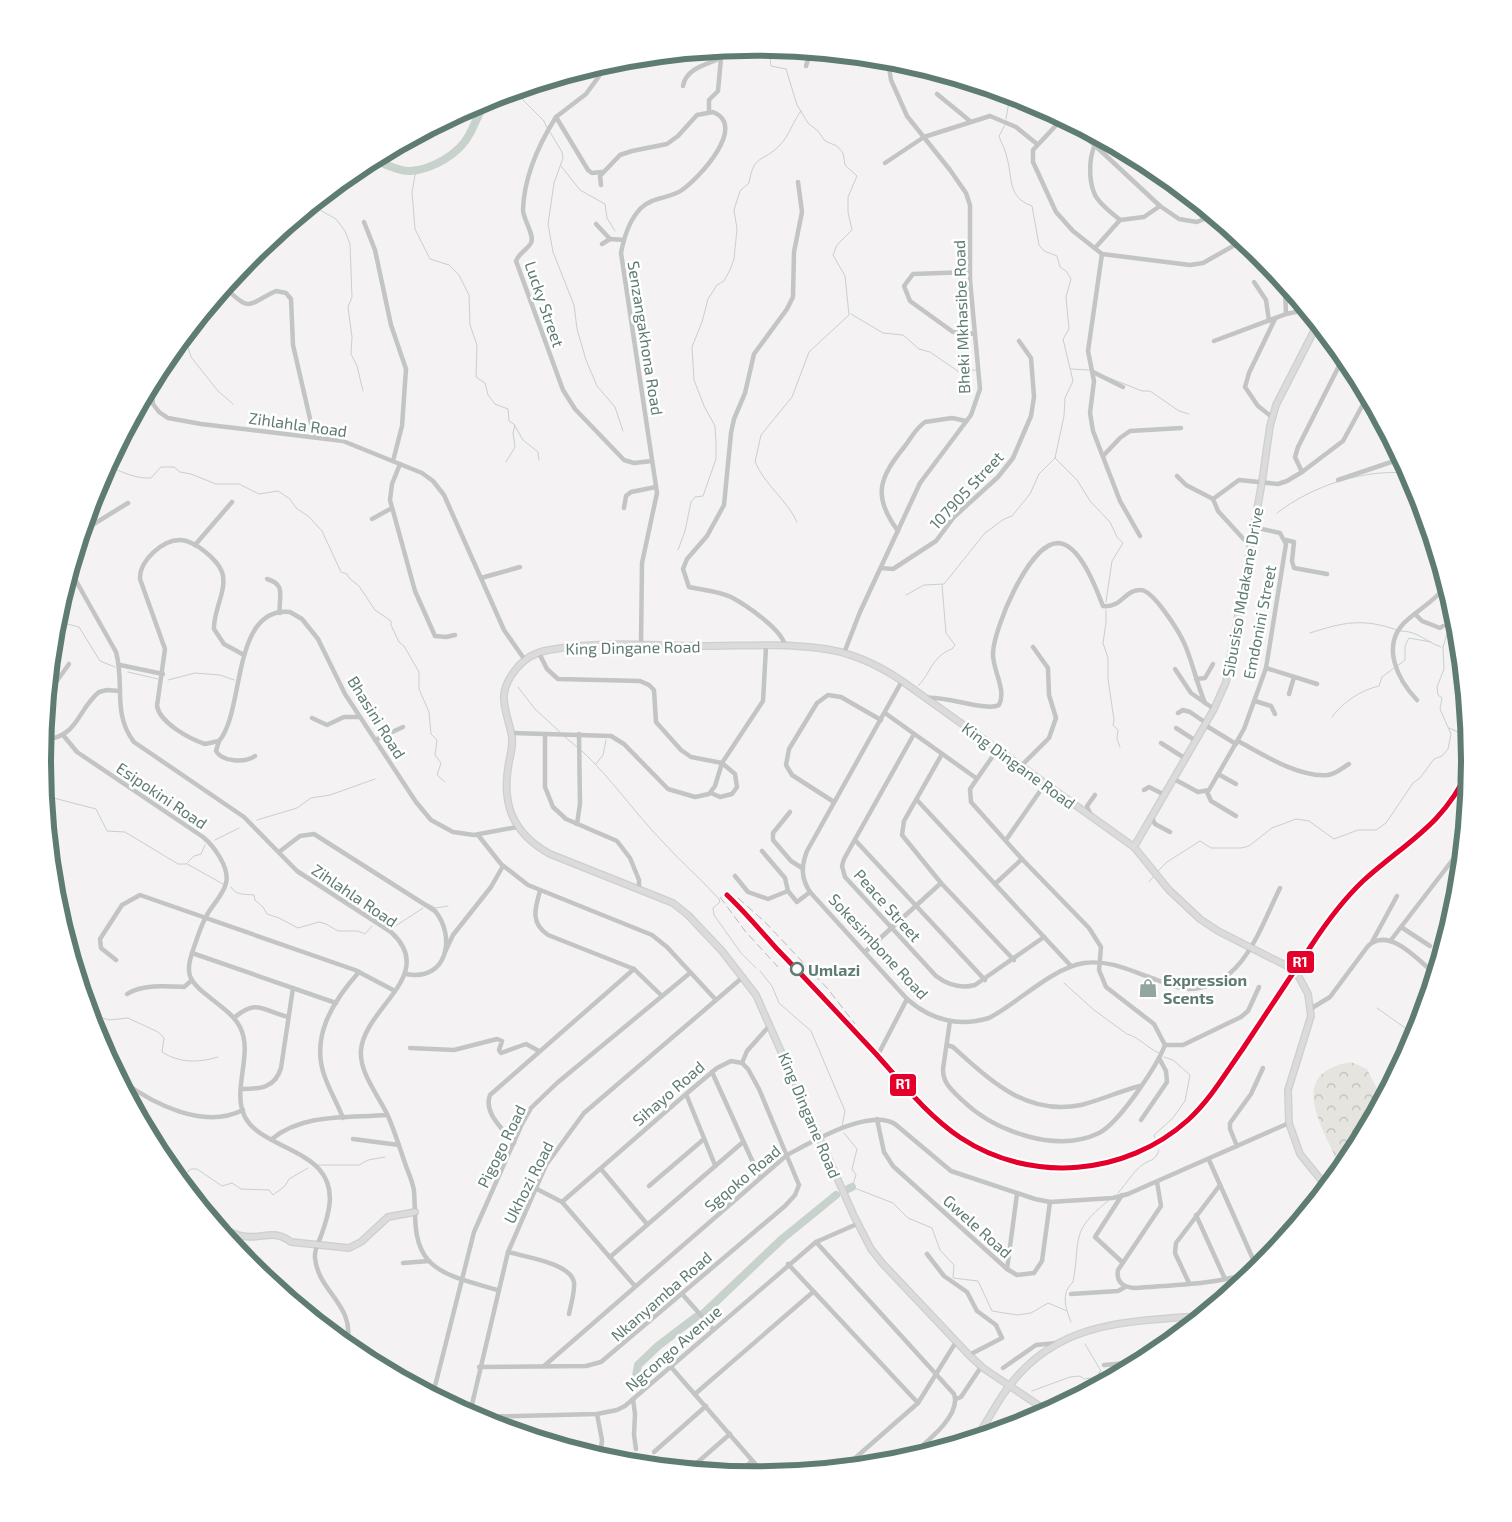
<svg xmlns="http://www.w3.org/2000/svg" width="1512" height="1522" viewBox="0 0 1512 1522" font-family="'Exo 2',sans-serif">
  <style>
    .park { fill: url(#park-crowns) }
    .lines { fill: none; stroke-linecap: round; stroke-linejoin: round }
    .stream { stroke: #c6d2cb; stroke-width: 1 }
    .river { stroke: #c6d2cb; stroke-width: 8 }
    .secondary-casing { stroke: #cecfcf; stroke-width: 8 }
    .street { stroke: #c2c5c3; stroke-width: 4.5 }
    .secondary { stroke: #dadbda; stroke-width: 5.5 }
    .rail { stroke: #b8bcbb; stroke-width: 1; stroke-dasharray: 8 4; stroke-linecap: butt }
    .rail-1-casing { stroke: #fff; stroke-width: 9 }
    .rail-1 { stroke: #e4002b; stroke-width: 5 }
    .stop-dot { fill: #fff; stroke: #5f7c72; stroke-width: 2.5 }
    .labels { text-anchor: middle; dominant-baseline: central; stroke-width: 5; stroke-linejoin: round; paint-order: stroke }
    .street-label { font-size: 16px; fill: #5f7c72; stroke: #fff }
    .stop-label { font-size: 16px; font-weight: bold; fill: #5f7c72; stroke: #fff; text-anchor: start }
    .poi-label { font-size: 16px; font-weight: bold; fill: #5f7c72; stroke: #fff; text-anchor: start }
    .rim { fill: none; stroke: #5f7c72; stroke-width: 6 }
    .line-badge { stroke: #fff; stroke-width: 2 }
    .badge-label { font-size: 14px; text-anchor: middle; font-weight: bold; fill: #fff }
  </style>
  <defs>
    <pattern id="park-crowns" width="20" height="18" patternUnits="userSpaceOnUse" patternTransform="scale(1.25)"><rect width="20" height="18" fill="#e6e4df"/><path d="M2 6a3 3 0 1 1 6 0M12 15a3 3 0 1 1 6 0" fill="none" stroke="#bebeb9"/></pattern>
  </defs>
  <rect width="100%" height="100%" fill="#f4f2f2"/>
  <path class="park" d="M1351 1062 1367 1069 1381 1097 1349 1158 1342 1166 1338 1163C1322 1125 1286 1073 1351 1062Z"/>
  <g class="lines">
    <g class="stream">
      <path d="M769 49 771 66 786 69 797 105 808 123 818 131 825 141 837 146 843 153 845 165 857 176 848 197V212L852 230 837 245 833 255 845 276 849 315 809 352 792 397 761 435 755 462C765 485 787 500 797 522"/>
      <path d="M515 92 544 121 547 128"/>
      <path d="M1006 119 1010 96"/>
      <path d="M550 132 562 152 563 158 554 183 548 224 553 252 574 305 577 329 586 360 597 386 615 407 623 431"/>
      <path d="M561 166 580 190 605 204 607 218 615 231"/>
      <path d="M416 170 412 192 415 229 430 259 449 265 459 275 469 295 470 325 477 345 476 377 485 383 488 395 495 404 508 409 509 421 515 425 513 433 515 447 506 462"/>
      <path d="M313 206 336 219 345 231 350 244 352 297 348 307 352 337 351 354 357 366 363 391"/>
      <path d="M851 314 883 333 903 335 919 349 930 352 959 372 976 370"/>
      <path d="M185 337 191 357 218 391 233 404"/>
      <path d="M1071 369 1090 370"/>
      <path d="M1107 377 1142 391H1150L1179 411 1189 414"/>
      <path d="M515 426 523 440 538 452 539 460"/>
      <path d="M1055 458 1077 480 1090 501 1110 522 1117 537 1123 543 1112 561 1106 602"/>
      <path d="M108 466C122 472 136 479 151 478L161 467H174L180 472 191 474 216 484H239L259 494 278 491 290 499 296 508 308 516 322 531 341 572 347 574 349 578 359 586 375 610 391 621V625L399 642 404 646 419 672V689L429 712 431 734 437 740 435 755 441 763 437 775 445 782"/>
      <path d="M1277 513C1312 486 1363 469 1407 473"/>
      <path d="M678 550 685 531 691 502 695 497 703 496 716 459V443L715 426 704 406 694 380 692 347 702 322 708 299 717 285 724 281 730 270 734 259 737 229 734 210 740 191 749 183C754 153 763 163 780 145 789 136 793 121 801 111"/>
      <path d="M906 595 924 585 944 584 985 533 1004 519 1012 516 1030 494 1039 474 1055 458 1064 416 1065 398 1073 381 1063 339 1069 329 1066 297 1071 279 1066 271 1060 267 1057 256 1044 251 1039 245 1032 206C1007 197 1013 179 1007 158 1006 150 1001 143 999 136L1005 125"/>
      <path d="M1106 610V623L1103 643 1108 658V679L1114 720 1113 725 1118 730 1117 739 1120 747"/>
      <path d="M56 621 79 627 100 661 115 667"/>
      <path d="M1401 631C1418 631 1426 642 1441 647"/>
      <path d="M1310 633C1344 622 1363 618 1397 630"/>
      <path d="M1397 666 1405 660V646L1409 638 1431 642"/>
      <path d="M128 672 158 679"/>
      <path d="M168 680 195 673 220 675 234 680"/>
      <path d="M918 686C931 673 932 656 952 649L955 645 946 633 942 585"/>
      <path d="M518 687 535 709 560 732"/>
      <path d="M1332 717C1343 702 1361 690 1379 686L1382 677 1394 668"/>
      <path d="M1449 728 1467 736"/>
      <path d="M565 737 577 747"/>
      <path d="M582 751C611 778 634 812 662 841 680 861 701 879 719 899L720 902 713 908 714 915 741 953 756 968"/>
      <path d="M596 764 603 755 606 740"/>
      <path d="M46 796 96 809 107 831 125 832 178 864H186L194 856 201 854 205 845"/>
      <path d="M257 820 297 808 311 798 330 795 375 779"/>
      <path d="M215 840 239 828"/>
      <path d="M187 864 223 884"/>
      <path d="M1158 871 1167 862 1200 841 1211 848H1241L1249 846 1272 828 1296 819 1309 821 1334 839 1358 830H1376L1386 823 1413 783 1420 778 1434 759 1442 756 1448 749 1451 734 1440 709 1442 698 1438 695 1437 687 1444 669 1443 647 1453 614"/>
      <path d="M1149 882 1153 877"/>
      <path d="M231 887C236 896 246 894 254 895L255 900 263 907 267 914 279 918 298 928 319 922 326 924 338 931H358L365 934 372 926"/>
      <path d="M428 904 436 908 448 906"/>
      <path d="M380 923 394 927 423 908"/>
      <path d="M760 971 772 986 779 1003 811 1031 845 1111 842 1127"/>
      <path d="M1064 983 1094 1010 1127 1034C1139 1037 1147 1048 1159 1053"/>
      <path d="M1377 1008 1415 1035"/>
      <path d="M91 1014 109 1020 128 1018 158 1032 164 1038 162 1052C179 1063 198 1063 218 1057"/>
      <path d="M844 1133 857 1149 852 1169 856 1175 852 1187 893 1203 908 1218 932 1228 940 1250 954 1265 953 1278 978 1281 992 1311 1017 1315 1031 1313 1048 1303 1067 1311"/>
      <path d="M1156 1141 1154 1135 1172 1119 1185 1101 1190 1075 1173 1060 1164 1057"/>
      <path d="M318 1165H359L368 1160 385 1157"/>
      <path d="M177 1174 183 1175 191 1169H197L222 1186 232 1183 241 1189 269 1190 273 1195 285 1186 289 1179 308 1168"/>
      <path d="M1118 1193C1126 1184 1133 1172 1142 1165 1149 1160 1156 1161 1159 1150"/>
      <path d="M1071 1322C1066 1309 1060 1294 1073 1282 1081 1239 1069 1232 1108 1201"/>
      <path d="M1085 1344 1101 1371 1099 1372V1377L1107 1379"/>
      <path d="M1032 1391 1070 1377 1080 1376 1084 1379 1099 1377"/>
    </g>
    <g class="river">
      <path d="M374 160C385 164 400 172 411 171 433 169 459 154 469 135 476 123 480 107 491 99"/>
      <path d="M848 1189 852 1187"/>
      <path d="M704 1313 782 1239 836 1195"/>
      <path d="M634 1387 638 1365 658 1346 696 1317"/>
    </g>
    <g class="secondary-casing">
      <g id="secondary">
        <path d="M1134 847 1214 709 1226 682 1262 482 1270 426 1276 405 1317 325"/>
        <path d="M220 1227C227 1230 234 1235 242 1236 261 1240 274 1228 291 1242L349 1248 361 1242 388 1217 415 1212"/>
        <path d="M1047 1411 983 1368 969 1355 883 1264 871 1249 854 1216 756 995 722 951 688 915 673 903 550 854C512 833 501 803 509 762 511 752 514 742 511 732 505 706 496 693 517 668 525 658 537 652 549 650 599 640 653 646 704 646 742 646 781 643 818 648 848 651 877 664 902 681L1134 847 1169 890 1200 919 1218 931 1287 966 1299 977 1308 994 1311 1016 1288 1090 1289 1123 1300 1154 1326 1186"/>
        <path d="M977 1436C989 1420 997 1401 1010 1385 1059 1321 1126 1322 1199 1316"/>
      </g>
    </g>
    <g class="street">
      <path d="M806 66 810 53"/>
      <path d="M683 86C686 68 706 65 721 58L718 91 709 100V111"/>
      <path d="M937 94 970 121"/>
      <path d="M556 117C539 144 524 176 523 210 523 219 535 235 531 243 527 250 519 253 516 261L563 390 575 409 624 460 634 463 652 461"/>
      <path d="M1062 119 1033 150V162L1056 212 1073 231 1102 254 1190 265 1203 263 1242 241"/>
      <path d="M1073 125 1160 206 1179 219 1197 222 1211 216"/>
      <path d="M1099 139C1088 151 1088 180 1095 195 1100 205 1112 213 1120 220L1144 217 1160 206"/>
      <path d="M885 163 924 137 990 116 1016 127 1037 144"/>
      <path d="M602 172 592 173 588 170 556 117 586 94 608 64"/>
      <path d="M601 185 600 176 620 155 632 151 667 144 678 136 697 115 713 112C748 126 699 178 682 190 669 199 652 197 641 208 629 220 624 237 621 253L657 493 642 563 641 645"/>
      <path d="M364 222 375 250 391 325 406 369 402 426 393 461"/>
      <path d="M596 224 610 239"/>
      <path d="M602 244 610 239 624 240"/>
      <path d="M1095 248 1120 220"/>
      <path d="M1102 254 1088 351 1094 381 1090 413 1093 431 1120 501 1140 536"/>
      <path d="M970 272 913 274 904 286 910 301 953 332 975 334"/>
      <path d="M1254 282 1266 300 1269 321"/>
      <path d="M1285 287 1286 314"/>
      <path d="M226 288C251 314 249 303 276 291L286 293 291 299 293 345 314 436"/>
      <path d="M1214 341 1286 314 1305 310"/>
      <path d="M1093 372 1123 387"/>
      <path d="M151 387 153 404 159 412 168 418 201 424 343 441 422 473 433 481 444 495 504 630 525 660"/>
      <path d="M1272 417 1258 406 1245 387 1249 373 1275 319"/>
      <path d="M1391 443 1397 460 1403 465"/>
      <path d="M1103 456 1120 438 1130 431 1181 428"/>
      <path d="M400 464 392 484 390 500 415 591 435 636 446 637 455 635"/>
      <path d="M1302 472 1295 457 1298 447 1343 358"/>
      <path d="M1177 476 1186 485 1213 499 1218 511 1249 545"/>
      <path d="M1338 480 1397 460"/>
      <path d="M1213 499 1239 480 1278 484 1287 481 1302 472 1343 441 1367 397"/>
      <path d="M624 508 626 496 631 492 656 487"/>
      <path d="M372 519 392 508"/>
      <path d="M84 530 128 503"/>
      <path d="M898 531C872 496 879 478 905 446 911 438 916 428 925 422L952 418 966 421"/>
      <path d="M1286 540 1294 542 1292 561 1294 568 1327 574"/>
      <path d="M195 545 232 502"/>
      <path d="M881 568 893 569 936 541 954 517 998 477 1013 458 1031 416 1034 397 1031 358 1019 341"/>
      <path d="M71 572 116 652C125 683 112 714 134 742L244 817 297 871 391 932C438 975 365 1007 361 1050 359 1073 379 1096 388 1116 395 1132 400 1149 406 1166 409 1174 413 1183 414 1191 416 1215 412 1241 428 1260 444 1278 476 1283 497 1290"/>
      <path d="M481 578 520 567"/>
      <path d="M267 579C287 585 278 596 280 613"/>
      <path d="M1415 614 1422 621 1440 628 1443 626"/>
      <path d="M785 646C783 630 746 605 731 597 719 591 702 590 689 587L683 569 687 559 707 536 724 505 731 433 734 419 745 393 754 354 787 309 793 297 794 252 802 212 798 182"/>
      <path d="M539 653 547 669 558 679 640 681 649 685 654 690 656 722 681 750 691 757 722 763 735 774 737 787 732 794 720 797 711 793"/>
      <path d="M844 653 860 612 920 483 971 415 980 389 970 280V205L966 193 950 170 907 116 891 80 888 61"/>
      <path d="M244 655 224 644 214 629C213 611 228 589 222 572 217 559 195 541 181 540 163 539 139 561 140 579L165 649 157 706C160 723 190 739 205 744L219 741C245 712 231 606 290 612L302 619 318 639 345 694 416 802 431 820 453 832 474 835 517 827"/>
      <path d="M120 665 163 674"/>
      <path d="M1266 668 1317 684"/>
      <path d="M1175 669 1191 693 1214 709"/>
      <path d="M1196 679 1205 678 1213 664"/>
      <path d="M902 681 807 851C801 867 801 878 810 892L907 999C931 1020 959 1027 989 1018 1018 1003 1052 968 1084 963 1106 960 1125 968 1146 976 1159 980 1175 989 1189 989 1243 988 1260 928 1280 888"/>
      <path d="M49 692 69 664"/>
      <path d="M1289 694 1294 677"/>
      <path d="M926 698C944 695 987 712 999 705 1007 690 992 669 993 653 994 628 1029 543 1058 543 1080 544 1096 588 1103 606 1122 608 1124 590 1140 590 1153 589 1180 633 1185 645 1193 664 1197 684 1205 703"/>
      <path d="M1417 700C1398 680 1381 647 1404 623 1417 610 1434 602 1445 587"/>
      <path d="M1255 701 1271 706 1275 714"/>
      <path d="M885 713 976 778"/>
      <path d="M1178 713 1183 710 1190 712 1206 723"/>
      <path d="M312 718 327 725 344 717H360"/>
      <path d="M1205 725 1236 744"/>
      <path d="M1176 728 1196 741"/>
      <path d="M512 733 611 736 624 744 668 789 695 797 709 794 715 786 722 763 763 701 766 647"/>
      <path d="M545 734V787L553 807 566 819 617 841 630 858 639 880V889"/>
      <path d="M914 734 844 859 842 866 845 877 936 976C948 985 960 989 975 985L1044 937"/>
      <path d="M63 735 77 752 203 837C214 846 230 868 226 883 224 894 212 905 207 915 201 925 198 936 194 947 191 956 187 967 190 976 196 993 230 1007 240 1027 254 1054 231 1090 245 1117 257 1141 300 1148 319 1169 337 1189 329 1214 321 1236 318 1243 314 1251 315 1258 318 1292 356 1305 347 1344"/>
      <path d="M45 740C79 736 77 710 99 692L107 690 119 691"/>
      <path d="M375 740 403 727"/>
      <path d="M219 741 216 751C222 762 245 763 255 756"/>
      <path d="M1238 741C1262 754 1299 778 1328 775 1336 774 1342 768 1349 764"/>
      <path d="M1161 743 1186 759"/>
      <path d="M942 754 904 821 902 835 941 883 1014 960"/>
      <path d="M1021 766 1049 738 1056 718 1049 695 1048 668 1033 647"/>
      <path d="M1218 774 1236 784"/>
      <path d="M1174 779 1198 792 1209 790 1244 729 1266 668 1286 544 1280 533 1253 527"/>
      <path d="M1144 790 1149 787 1165 795"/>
      <path d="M1207 792 1211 801 1236 816"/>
      <path d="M917 800 1071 966"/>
      <path d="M834 802 792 775 786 765 789 749 817 703 828 695 841 697 881 720"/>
      <path d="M790 812 773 833V840L791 861 802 868"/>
      <path d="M1091 816 1087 806 1095 795"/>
      <path d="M1152 818 1155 824 1170 832"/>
      <path d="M577 824 580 804 579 734"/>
      <path d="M478 835 501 864 528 885 652 935 667 947 716 1000"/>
      <path d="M855 840 985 980"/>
      <path d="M1006 840 1045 784"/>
      <path d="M762 851 785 878 788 891 797 902 810 892"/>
      <path d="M279 852 300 836 314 834 435 911C456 936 448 982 406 974"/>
      <path d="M735 876 748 892 768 899 788 891"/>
      <path d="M995 884 1022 859"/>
      <path d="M540 891C535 908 530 923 548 935L634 969 662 996"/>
      <path d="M1401 927 1430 946"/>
      <path d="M1391 940 1454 858"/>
      <path d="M1372 942 1397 896"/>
      <path d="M445 952 453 935 491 887 503 866"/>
      <path d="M865 952 941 883"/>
      <path d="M192 953 336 1003"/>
      <path d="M116 960 101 948 100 939 122 905 140 895 355 970 395 991"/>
      <path d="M127 994C142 984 167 986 184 987L192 980"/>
      <path d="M1312 1008 1330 997 1368 946C1389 926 1418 960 1434 973"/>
      <path d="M234 1018C257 998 263 1011 288 1017"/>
      <path d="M950 1021 943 1069C943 1084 952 1090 962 1100 994 1131 1056 1154 1099 1133 1119 1123 1157 1066 1165 1045L1154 1024 1106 987 1099 970 1101 947 1089 928 1022 859 971 802 970 789 997 750"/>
      <path d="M947 1045 953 1047C991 1081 1026 1116 1081 1105 1101 1100 1120 1091 1140 1086"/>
      <path d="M1165 1045H1183L1241 1017 1248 1011 1259 987"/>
      <path d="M410 1048 454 1050 497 1039 502 1041 499 1050 501 1053 526 1044 539 1051"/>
      <path d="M880 1051 907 999"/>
      <path d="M742 1063 747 1051 770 1025"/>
      <path d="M712 1072 760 1178"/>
      <path d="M122 1081C154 1104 203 1130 243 1110"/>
      <path d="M242 1089C260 1089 275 1088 281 1068L293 988"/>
      <path d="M686 1094 715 1165"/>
      <path d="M343 1118C338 1105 331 1093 326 1080 309 1039 332 1002 359 972"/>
      <path d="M877 1119 884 1152 893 1166 1007 1269 1017 1275 1034 1273 1042 1261 1050 1202"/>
      <path d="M1141 1120 1167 1082 1166 1071 1159 1058"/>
      <path d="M272 1139C303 1113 349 1118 387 1115"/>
      <path d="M353 1139 399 1145"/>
      <path d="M514 1143C503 1129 483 1113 490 1095L634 969"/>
      <path d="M1237 1146 1230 1129V1123L1251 1094 1263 1068"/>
      <path d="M601 1169 647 1224"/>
      <path d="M1157 1182 1161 1206 1118 1270C1116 1281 1122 1287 1134 1288 1157 1286 1240 1284 1253 1268V1259L1209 1160"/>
      <path d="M649 1186 704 1139"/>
      <path d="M562 1202 634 1285"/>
      <path d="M1196 1215 1225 1279"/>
      <path d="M816 1242 954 1394C962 1416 924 1444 909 1457"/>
      <path d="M508 1252C525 1257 570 1263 574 1282 575 1292 571 1304 569 1314"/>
      <path d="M927 1254 944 1276 967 1292 977 1311 996 1325 1002 1338 969 1355"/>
      <path d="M610 1257 743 1142"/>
      <path d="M1122 1262 1095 1237 1122 1195"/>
      <path d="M403 1263 429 1261"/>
      <path d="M788 1264 918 1403"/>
      <path d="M1007 1269 1017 1194"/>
      <path d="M1189 1283 1175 1253 1176 1243 1220 1185"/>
      <path d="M1071 1294 1118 1291 1125 1287"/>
      <path d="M683 1295 713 1329"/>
      <path d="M1104 1365 1138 1362"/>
      <path d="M544 1366 787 1155C812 1142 869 1108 895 1124L951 1171 1035 1199 1050 1202 1113 1198 1128 1194 1289 1123"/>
      <path d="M479 1367 586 1366 601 1362 785 1206 795 1195 799 1185 759 1089 748 1069 742 1063 731 1061 717 1068 686 1094 562 1202 535 1188"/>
      <path d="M671 1367 764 1474"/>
      <path d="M1003 1368 1036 1345 1057 1343"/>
      <path d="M433 1394 474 1232 521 1126 531 1108 557 1083 690 973"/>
      <path d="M695 1394 813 1292"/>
      <path d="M633 1399 635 1414 634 1435 636 1449"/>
      <path d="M956 1399 961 1397 981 1367"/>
      <path d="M470 1413 508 1252 546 1165 584 1113 743 977"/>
      <path d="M597 1414 602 1440 600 1456"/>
      <path d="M1038 1415 1043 1408"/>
      <path d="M502 1416 505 1427"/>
      <path d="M478 1417 597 1414 617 1410 625 1406 816 1242 857 1224"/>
      <path d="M584 1451H602"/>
      <path d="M654 1452 706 1406"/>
      <path d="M846 1466 918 1403 956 1342"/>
      <path d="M691 1468 730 1434"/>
      <path d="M739 1473 752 1461"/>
    </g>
    <use href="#secondary" class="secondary"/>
    <g class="rail">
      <path d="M727 895 913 1095"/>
      <path d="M720 897 745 931 778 967"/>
      <path d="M738 898 765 922 828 989 855 1024"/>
    </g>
    <g class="rail-1-casing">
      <path id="rail-1" d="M727 895C744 911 760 930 776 948 810 983 843 1019 876 1054 902 1083 928 1116 961 1138 1031 1184 1126 1176 1188 1120 1210 1100 1225 1074 1242 1050 1265 1015 1288 981 1311 946 1326 923 1343 900 1363 881 1406 842 1443 826 1469 769"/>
    </g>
    <use href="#rail-1" class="rail-1"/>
  </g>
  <defs>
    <g id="shop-bare" transform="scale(1.5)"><path d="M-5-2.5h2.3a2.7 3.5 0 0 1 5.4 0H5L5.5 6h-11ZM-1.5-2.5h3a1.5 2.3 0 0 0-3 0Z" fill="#93a59f" stroke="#fff" stroke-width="2.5" paint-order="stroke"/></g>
  </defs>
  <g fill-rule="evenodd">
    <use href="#shop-bare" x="1148" y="988"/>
  </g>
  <circle class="stop-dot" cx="797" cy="969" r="6"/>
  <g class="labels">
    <g class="street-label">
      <text transform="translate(545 304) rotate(71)">Lucky Street</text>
      <text transform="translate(961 317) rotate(-92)">Bheki Mkhasibe Road</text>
      <text transform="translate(646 338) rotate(81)">Senzangakhona Road</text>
      <text transform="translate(298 424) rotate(8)">Zihlahla Road</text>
      <text transform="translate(966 490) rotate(-47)">107905 Street</text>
      <text transform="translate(1242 592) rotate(-80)">Sibusiso Mdakane Drive</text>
      <text transform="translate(1259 622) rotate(-79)">Emdonini Street</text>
      <text transform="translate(633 647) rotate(-1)">King Dingane Road</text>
      <text transform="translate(377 717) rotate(58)">Bhasini Road</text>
      <text transform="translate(1019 765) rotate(36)">King Dingane Road</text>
      <text transform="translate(162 795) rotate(34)">Esipokini Road</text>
      <text transform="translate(355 895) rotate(34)">Zihlahla Road</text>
      <text transform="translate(888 905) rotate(48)">Peace Street</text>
      <text transform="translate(879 946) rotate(47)">Sokesimbone Road</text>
      <text transform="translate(668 1093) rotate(-41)">Sihayo Road</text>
      <text transform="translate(810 1115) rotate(67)">King Dingane Road</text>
      <text transform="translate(501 1146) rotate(-64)">Pigogo Road</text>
      <text transform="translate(742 1178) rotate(-40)">Sgqoko Road</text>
      <text transform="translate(528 1182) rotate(-63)">Ukhozi Road</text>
      <text transform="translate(978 1226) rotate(42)">Gwele Road</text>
      <text transform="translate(661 1296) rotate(-41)">Nkanyamba Road</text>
      <text transform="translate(673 1348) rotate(-41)">Ngcongo Avenue</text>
    </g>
    <g class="stop-label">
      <text x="808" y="969">Umlazi</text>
    </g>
    <g class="poi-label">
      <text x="1163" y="979">Expression<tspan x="1163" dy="18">Scents</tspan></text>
    </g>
  </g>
  <path d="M0 0H1512V1522H0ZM51 761a705 705 0 1 1 1410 0a705 705 0 1 1-1410 0Z" fill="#fff" fill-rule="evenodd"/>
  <path class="rim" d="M51 761a705 705 0 1 1 1410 0a705 705 0 1 1-1410 0Z"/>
  <g class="line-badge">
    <rect x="1286" y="950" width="29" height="24" rx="5" fill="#e4002b"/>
    <rect x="889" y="1073" width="28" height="24" rx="5" fill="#e4002b"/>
  </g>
  <g class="badge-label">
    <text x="1300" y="967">R1</text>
    <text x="903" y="1089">R1</text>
  </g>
</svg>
